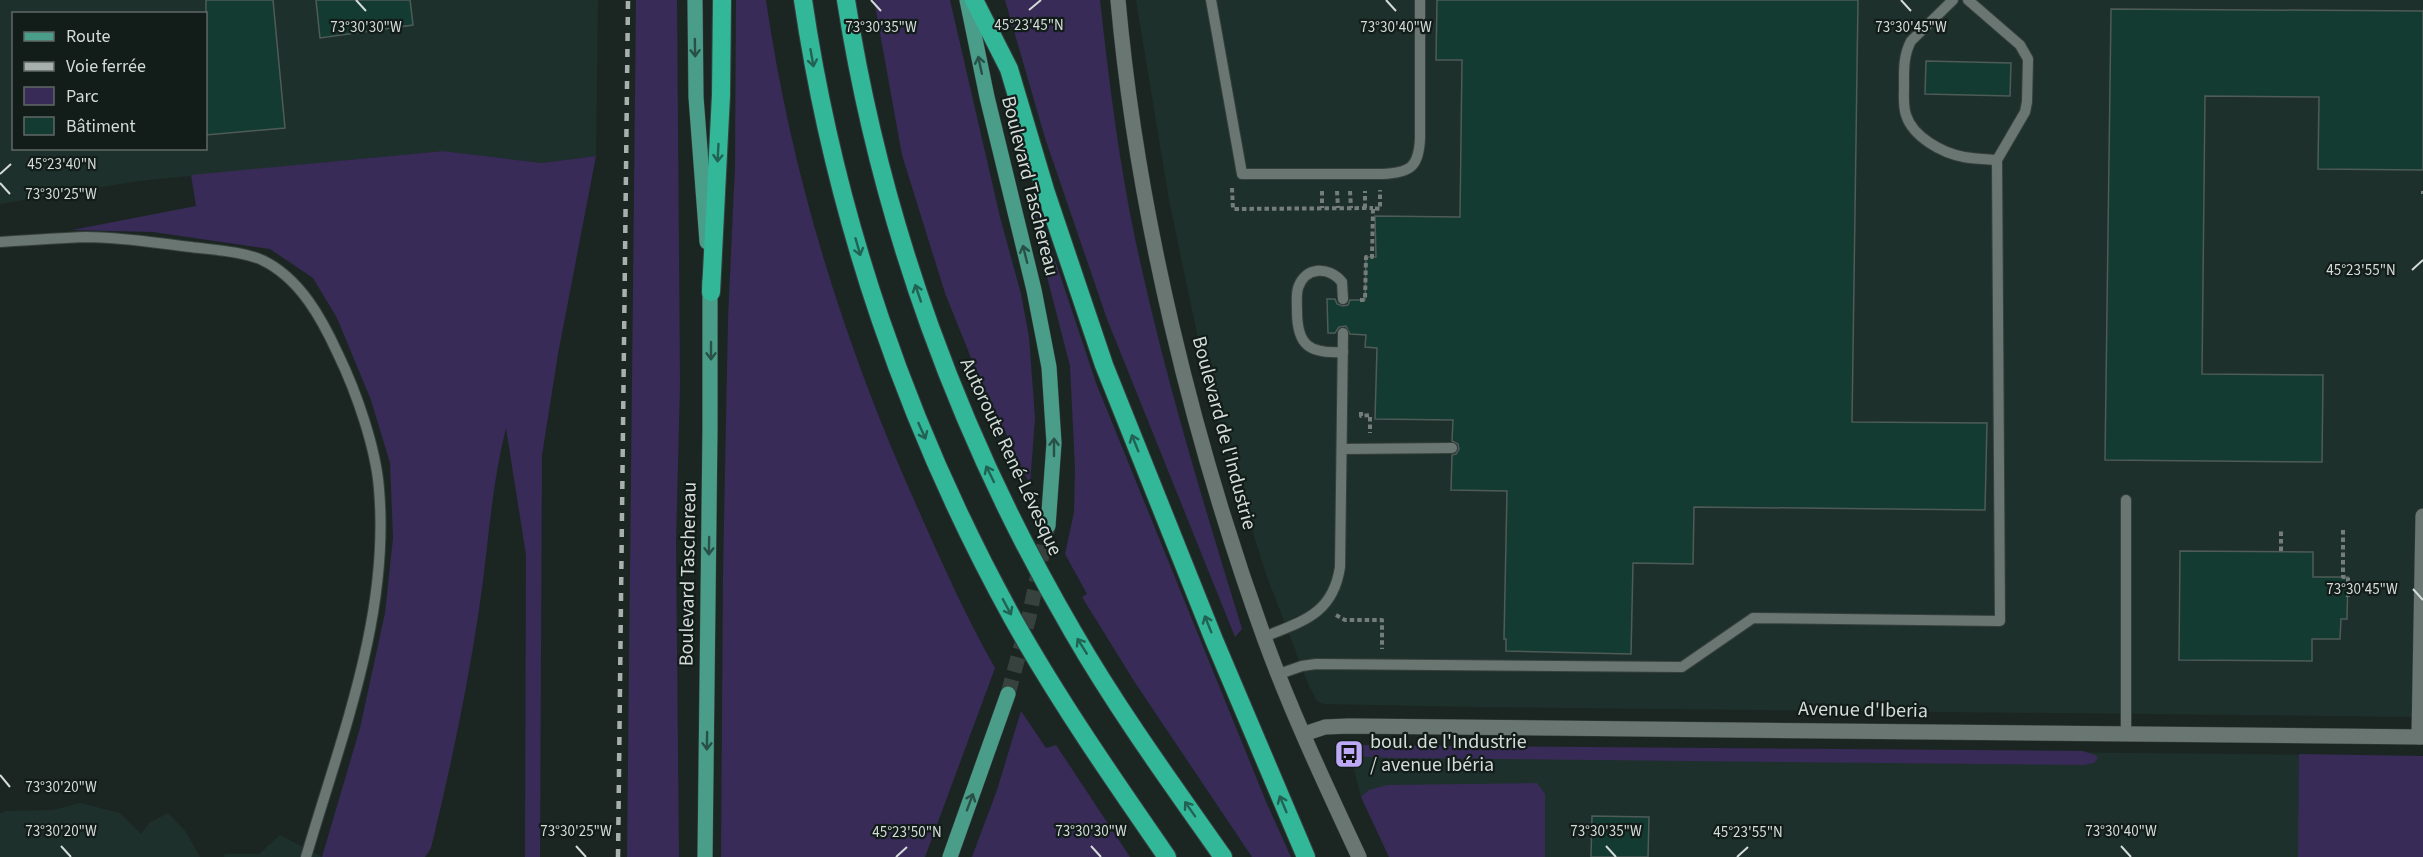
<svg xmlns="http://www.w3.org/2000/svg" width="2423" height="857" viewBox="0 0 2423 857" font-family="'Source Sans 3',sans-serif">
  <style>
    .built { fill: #1e302b; fill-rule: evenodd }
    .green { fill: #382b57 }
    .building { fill: #133b31; stroke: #4f5b57; stroke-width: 1.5 }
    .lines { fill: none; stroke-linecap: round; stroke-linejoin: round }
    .primary-tunnel { stroke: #37413d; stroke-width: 15; stroke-dasharray: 15 8; stroke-linecap: butt }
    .lane-casing { stroke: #37403d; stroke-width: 12 }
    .street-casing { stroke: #37403d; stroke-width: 16 }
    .secondary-casing { stroke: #37403d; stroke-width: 16 }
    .primary-casing { stroke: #37403d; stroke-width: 16 }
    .highway-casing { stroke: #37403d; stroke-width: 20 }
    .path { stroke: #747d7a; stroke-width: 4; stroke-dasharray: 4.5 3; stroke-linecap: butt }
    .lane { stroke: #6a7672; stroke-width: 10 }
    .street { stroke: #6a7672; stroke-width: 15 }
    .secondary { stroke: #6a7672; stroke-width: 15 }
    .primary { stroke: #499d89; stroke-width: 15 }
    .highway { stroke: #33b799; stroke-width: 18 }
    .rail { stroke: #a8b0ad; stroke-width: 4.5; stroke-dasharray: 8 8; stroke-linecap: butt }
    .oneway { stroke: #285046 }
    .oneway2 { stroke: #216253 }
    .ticks { fill: none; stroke: #d4dbd9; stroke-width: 2 }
    .labels { text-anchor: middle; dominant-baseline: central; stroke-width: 4.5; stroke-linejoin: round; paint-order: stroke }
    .street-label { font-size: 20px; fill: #d4dbd9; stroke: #121c19 }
    .poi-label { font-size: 20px; fill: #d4dbd9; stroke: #121c19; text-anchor: start }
    .ticks-label { font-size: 15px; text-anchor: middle; fill: #d4dbd9; stroke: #121c19; stroke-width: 4.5; stroke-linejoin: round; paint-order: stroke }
  </style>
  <rect width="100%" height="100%" fill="#1b2622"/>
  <g class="built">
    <path d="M0 0H598L596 156 542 163 443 151 138 181 0 204ZM14 14H206V148H14Z"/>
    <path d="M1136 0H2423V717L1476 707 1324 704 1317 701 1309 686 1266 574 1221 431 1205 372 1169 200Z"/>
    <path d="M1356 745 2423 756V857H1389L1361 797 1349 750 1350 746Z"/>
    <path d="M80 803 120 813 141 834 149 823 168 813 185 831 200 857H0V814L6 811 53 810Z"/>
    <path d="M280 835 322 857H224L225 854H259Z"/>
  </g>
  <g class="green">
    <path d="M636 0H677L680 384 676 543 679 857H627Z"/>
    <path d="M736 0H766C792 179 844 344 918 509 942 563 966 617 995 668L925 857H721L723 574 728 319 735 166Z"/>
    <path d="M874 0H950L1000 217 1021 294 1029 337 1035 418 1030 485 1004 429 1000 430 945 293 902 155Z"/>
    <path d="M1005 0H1100C1109 81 1119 163 1136 243 1164 374 1203 502 1242 629L1235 637 1107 319 1045 138Z"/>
    <path d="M443 151 542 163 596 156 558 354 542 455 540 857H525L526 555 506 428C491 487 488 550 479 610 467 690 450 770 431 848L425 857H322L360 728 385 613 393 538 390 463 371 400 337 318 313 278 270 249 153 232 72 230 196 206 191 175Z"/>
    <path d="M1033 194 1096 383 1267 804 1291 857H1252L1134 681 1082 597 1087 594 1065 554 1074 512 1075 469 1070 366 1026 195Z"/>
    <path d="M1021 711 1046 748 1056 745 1130 857H972L997 790Z"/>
    <path d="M1356 745 2083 751 2095 755 2098 758 2094 763 2084 765 1393 758 1353 756 1349 750 1350 746Z"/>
    <path d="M2299 754 2423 756V857H2298Z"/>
    <path d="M1537 783 1545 794V857H1389L1361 797 1369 790 1387 785Z"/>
  </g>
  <g class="building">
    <path d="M206 0H273L285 128 206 135Z"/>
    <path d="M316 0H410L413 25 320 38Z"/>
    <path d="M1437 0H1858L1852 422 1987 423 1985 510 1694 507 1693 564 1633 563 1631 654 1506 651V639H1504L1507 491 1451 490 1452 455 1456 454 1459 449 1458 444 1452 441 1453 420 1375 419 1377 348 1365 347 1366 335 1350 334 1346 326 1339 327 1335 333H1328L1327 299H1335L1337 304 1343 306 1348 305 1350 300H1365L1366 257H1376L1375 216 1460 217 1462 60H1436Z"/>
    <path d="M2111 9 2423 11V170L2318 169 2319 97 2205 96 2202 374 2323 375 2322 462 2105 460Z"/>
    <path d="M1926 61 2011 63 2010 96 1925 94Z"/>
    <path d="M2180 551 2313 552V577H2348L2347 619H2341L2340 639H2312V661L2179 660Z"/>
    <path d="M1592 816 1649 817 1648 857H1591Z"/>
  </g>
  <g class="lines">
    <path class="primary-tunnel" d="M1008 694 1029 617 1048 526"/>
    <g class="lane-casing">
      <g id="lane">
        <path d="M1211 0 1242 174H1382C1411 173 1419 166 1420 138V0"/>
        <path d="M1953 0 1911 41C1903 56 1904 71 1904 87 1904 96 1903 106 1906 115 1913 137 1942 153 1964 157 1975 159 1986 159 1997 160"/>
        <path d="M0 242C29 240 58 238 86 237 121 237 156 243 191 247 213 250 241 251 262 260 300 278 322 319 338 354 356 391 376 448 379 489 390 616 341 737 306 857"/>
        <path d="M1343 352C1309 354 1297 345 1297 311 1297 304 1296 295 1298 288 1305 266 1329 266 1342 282L1343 299"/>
        <path d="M1342 449 1452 448"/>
        <path d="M1264 637C1303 621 1333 614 1340 567L1343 333"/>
        <path d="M1279 674 1302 666 1316 664 1682 667 1753 618 2000 621 1997 160 2025 112 2027 102 2028 59 2020 45 1968 0"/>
        <path d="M2126 734V500"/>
      </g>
    </g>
    <g class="street-casing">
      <g id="street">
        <path d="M1304 734 1325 727 1349 726 2423 737"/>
        <path d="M2419 737 2423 516"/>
      </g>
    </g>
    <g class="secondary-casing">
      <path id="secondary" d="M1118 0C1137 212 1193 441 1265 640 1292 714 1326 786 1359 857"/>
    </g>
    <g class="primary-casing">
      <g id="primary">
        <path d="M695 0 696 97 707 242"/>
        <path d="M967 0 987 97 1034 290 1049 367 1054 443 1048 526"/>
        <path d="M705 857 710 429V281"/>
        <path d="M950 857 1008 694"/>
      </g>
    </g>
    <g class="highway-casing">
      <g id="highway">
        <path d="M803 0C835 217 907 427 1013 619 1059 701 1113 779 1167 857"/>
        <path d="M846 0C881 223 959 437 1073 632 1118 710 1171 783 1223 857"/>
        <path d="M974 0 1009 69 1046 193 1104 365 1214 640 1306 857"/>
        <path d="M711 292 721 95 722 0"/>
      </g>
    </g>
    <g class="path">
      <path d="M1232 188 1233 209 1373 208"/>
      <path d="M1322 191V208"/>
      <path d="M1337 191 1338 208"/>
      <path d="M1350 191 1351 208"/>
      <path d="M2423 194V191"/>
      <path d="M1365 208V191"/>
      <path d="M1360 300H1365L1366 257H1372L1373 208 1380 209V190"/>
      <path d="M1361 412V416L1370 415V433"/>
      <path d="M2343 530V577H2348V600"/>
      <path d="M2281 551V529"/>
      <path d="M1336 615 1345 620H1382V649"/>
    </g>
    <use href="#lane" class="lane"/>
    <use href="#street" class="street"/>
    <use href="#secondary" class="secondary"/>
    <use href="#primary" class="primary"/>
    <use href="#highway" class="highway"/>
    <path class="rail" d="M618 857 628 0"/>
  </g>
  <defs><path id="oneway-shaft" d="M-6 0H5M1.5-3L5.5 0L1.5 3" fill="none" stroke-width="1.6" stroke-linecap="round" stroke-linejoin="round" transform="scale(1.5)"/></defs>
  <g class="oneway">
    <use href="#oneway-shaft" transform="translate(695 48) rotate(89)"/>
    <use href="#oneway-shaft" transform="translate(980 65) rotate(-102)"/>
    <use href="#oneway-shaft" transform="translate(1025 254) rotate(-104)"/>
    <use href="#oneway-shaft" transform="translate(711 351) rotate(90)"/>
    <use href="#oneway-shaft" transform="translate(1054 447) rotate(-90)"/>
    <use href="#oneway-shaft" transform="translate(709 546) rotate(91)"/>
    <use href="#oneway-shaft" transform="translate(707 741) rotate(91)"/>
    <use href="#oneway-shaft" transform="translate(970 802) rotate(-70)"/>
  </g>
  <g class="oneway2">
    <use href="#oneway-shaft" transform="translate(812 58) rotate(80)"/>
    <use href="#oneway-shaft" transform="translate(718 153) rotate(93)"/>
    <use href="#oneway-shaft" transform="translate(858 247) rotate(74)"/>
    <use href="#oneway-shaft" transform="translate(918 293) rotate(-109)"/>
    <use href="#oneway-shaft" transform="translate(922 431) rotate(66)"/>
    <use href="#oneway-shaft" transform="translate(1135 443) rotate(-112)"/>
    <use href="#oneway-shaft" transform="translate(990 474) rotate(-116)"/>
    <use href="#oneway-shaft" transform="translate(1007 607) rotate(62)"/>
    <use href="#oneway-shaft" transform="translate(1208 624) rotate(-112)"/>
    <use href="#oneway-shaft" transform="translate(1082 646) rotate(-122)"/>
    <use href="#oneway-shaft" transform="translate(1283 804) rotate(-113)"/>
    <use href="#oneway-shaft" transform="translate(1190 809) rotate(-125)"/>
  </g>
  <path class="ticks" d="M356 0 366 11M871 0 881 11M1386 0 1396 11M1901 0 1911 11M1029 10 1041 0M0 174 11 164M0 183 10 194M2412 270 2423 260M2413 589 2423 600M0 775 10 787M61 846 71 857M576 846 586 857M1091 846 1101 857M1606 846 1616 857M2121 846 2131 857M896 857 907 847M1737 857 1748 847"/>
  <defs>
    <g id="bus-square" transform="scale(1.5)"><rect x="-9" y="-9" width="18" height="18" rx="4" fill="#bda9f5" stroke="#121c19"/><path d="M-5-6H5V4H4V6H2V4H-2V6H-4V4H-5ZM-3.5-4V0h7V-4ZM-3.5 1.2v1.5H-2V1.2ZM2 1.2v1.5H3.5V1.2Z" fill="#111"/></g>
  </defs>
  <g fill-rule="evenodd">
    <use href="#bus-square" x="1349" y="754"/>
  </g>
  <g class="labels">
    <g class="street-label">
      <text transform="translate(1030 186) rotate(76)">Boulevard Taschereau</text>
      <text transform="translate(1224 433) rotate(75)">Boulevard de l'Industrie</text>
      <text transform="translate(1011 457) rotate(65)">Autoroute René-Lévesque</text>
      <text transform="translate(688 574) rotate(-89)">Boulevard Taschereau</text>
      <text transform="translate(1863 710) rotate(1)">Avenue d'Iberia</text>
    </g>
    <g class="poi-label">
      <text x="1370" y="742">boul. de l'Industrie<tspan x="1370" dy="23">/ avenue Ibéria</tspan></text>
    </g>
  </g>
  <g class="ticks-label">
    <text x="1029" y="30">45°23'45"N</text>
    <text x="366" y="32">73°30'30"W</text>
    <text x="881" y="32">73°30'35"W</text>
    <text x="1396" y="32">73°30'40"W</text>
    <text x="1911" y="32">73°30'45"W</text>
    <text x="62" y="169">45°23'40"N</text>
    <text x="61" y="199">73°30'25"W</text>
    <text x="2361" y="275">45°23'55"N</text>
    <text x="2362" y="594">73°30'45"W</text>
    <text x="61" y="792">73°30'20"W</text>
    <text x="61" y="836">73°30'20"W</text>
    <text x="576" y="836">73°30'25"W</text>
    <text x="1091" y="836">73°30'30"W</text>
    <text x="1606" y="836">73°30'35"W</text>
    <text x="2121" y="836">73°30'40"W</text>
    <text x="907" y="837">45°23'50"N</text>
    <text x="1748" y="837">45°23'55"N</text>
  </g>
  <rect x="12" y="12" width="195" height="138" fill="#121c19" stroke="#606866" stroke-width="1.5"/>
  <rect x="24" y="32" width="30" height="9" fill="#499d89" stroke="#606866" stroke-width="1.5"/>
  <text x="66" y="42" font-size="18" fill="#d4dbd9">Route</text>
  <rect x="24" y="62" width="30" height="9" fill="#a8b0ad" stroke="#606866" stroke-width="1.5"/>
  <text x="66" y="72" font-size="18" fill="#d4dbd9">Voie ferrée</text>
  <rect x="24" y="87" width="30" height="18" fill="#382b57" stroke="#606866" stroke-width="1.5"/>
  <text x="66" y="102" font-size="18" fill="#d4dbd9">Parc</text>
  <rect x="24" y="117" width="30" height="18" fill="#133b31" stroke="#606866" stroke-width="1.5"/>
  <text x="66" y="132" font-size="18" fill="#d4dbd9">Bâtiment</text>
</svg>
